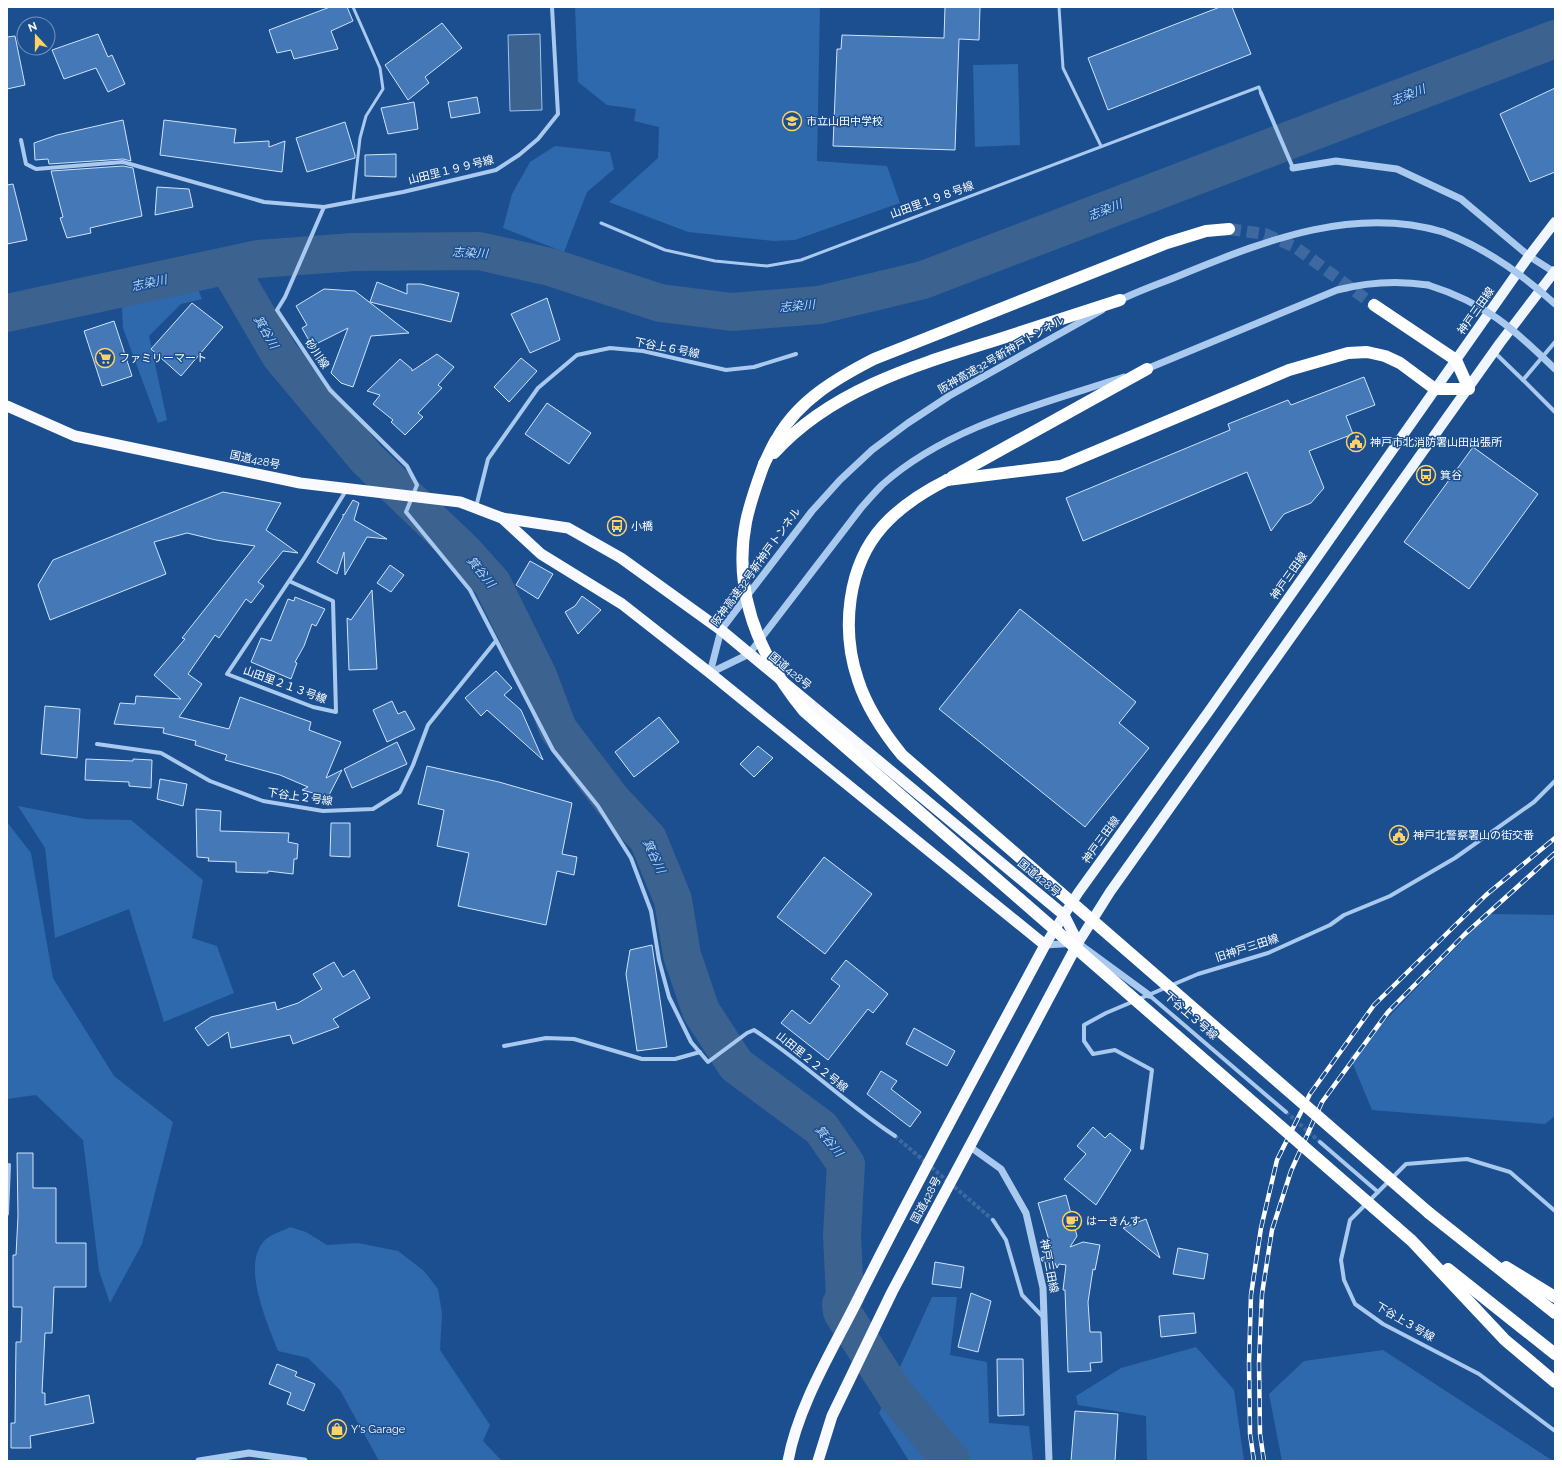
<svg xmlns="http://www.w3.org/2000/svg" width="1562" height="1468" viewBox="0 0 1562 1468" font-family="Raleway,'Noto Sans JP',sans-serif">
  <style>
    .green { fill: #2e69ad }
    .water { fill: #3c6290; stroke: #9cc4f0 }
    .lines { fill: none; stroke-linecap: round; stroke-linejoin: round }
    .river { stroke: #3c6290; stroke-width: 38 }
    .building { fill: #4478b7; stroke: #cfe3fa }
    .minor-tunnel { stroke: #3d69a0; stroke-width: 4; stroke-dasharray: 4 2; stroke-linecap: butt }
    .motorway-tunnel { stroke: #3d69a0; stroke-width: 12; stroke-dasharray: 12 6; stroke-linecap: butt }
    .service { stroke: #a9c9ee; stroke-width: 3 }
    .minor { stroke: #a9c9ee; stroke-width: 4 }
    .tertiary { stroke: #a9c9ee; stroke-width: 7 }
    .primary { stroke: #f0f6ff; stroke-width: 10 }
    .trunk { stroke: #f8faff; stroke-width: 11 }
    .motorway { stroke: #fff; stroke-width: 12 }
    .rail-casing { stroke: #fff; stroke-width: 4.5 }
    .rail { stroke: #1b4f8f; stroke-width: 3; stroke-dasharray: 9; stroke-linecap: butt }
    .tertiary-bridge { stroke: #a9c9ee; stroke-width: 7 }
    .motorway-bridge { stroke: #fff; stroke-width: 12 }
    .labels { text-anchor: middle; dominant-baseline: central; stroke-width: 3; stroke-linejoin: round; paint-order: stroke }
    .poi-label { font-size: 11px; fill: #fff; stroke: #1b4f8f; text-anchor: start }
    .street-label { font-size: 11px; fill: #fff; stroke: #1b4f8f }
    .water-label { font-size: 12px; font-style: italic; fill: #b5d3f5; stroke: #1b4f8f }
  </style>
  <rect width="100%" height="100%" fill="#1b4f8f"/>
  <g class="green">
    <path d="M575 7H820L817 161 887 166 900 203 795 240 773 241 688 232 609 202 658 158 659 127 634 121 636 109 607 105 578 82Z"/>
    <path d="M1018 64 1020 145 975 147 973 65Z"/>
    <path d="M555 146 610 152 614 169 587 192 564 252 503 228 512 194 530 162Z"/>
    <path d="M195 282 202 299 181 304 149 336 167 420 158 423 123 328 122 307Z"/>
    <path d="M18 806 85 819 131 820 203 880 192 938 217 946 234 993 164 1022 129 909 55 938 45 848Z"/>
    <path d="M7 822 31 853 53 978 114 1076 173 1122 142 1244 110 1303 99 1271 83 1140 36 1095 7 1099Z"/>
    <path d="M1488 914 1555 915V1116L1545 1124 1372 1110 1350 1057Z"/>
    <path d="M290 1227 306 1232 327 1245 358 1243 398 1251 424 1271 438 1289 442 1313 440 1350 490 1425 483 1441 502 1461H379L340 1390 308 1358 278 1351C268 1324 240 1265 265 1240 271 1234 283 1231 290 1227Z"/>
    <path d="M932 1297H957L950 1355 987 1362 989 1423 1029 1426 1033 1461H909L879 1413Z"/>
    <path d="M1196 1347 1234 1390 1244 1461H1147L1146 1416 1078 1405 1076 1396 1121 1368Z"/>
    <path d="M1383 1350 1553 1461H1282L1269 1394 1304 1361Z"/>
  </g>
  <path class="water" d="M540 34 542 110 510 111 508 35Z"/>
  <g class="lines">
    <g class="river">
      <path d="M228 266 280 355 367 459 464 552 492 583 538 676 558 729 611 799 648 839 673 900 682 955 701 1011 736 1065 821 1128 846 1164 842 1235 845 1298 841 1304 842 1312 895 1394 951 1461"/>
      <path d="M7 313 258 259 354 252 479 251 550 267 660 303 732 312 819 305 923 280 1555 39"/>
    </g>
  </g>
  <g class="building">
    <path d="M330 7H347L353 21 331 31 338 49 294 59 291 50 277 53 269 30Z"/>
    <path d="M945 7H980L979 40 959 39 955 150 833 146 837 49H841L842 35 944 38Z"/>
    <path d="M1220 7H1232L1251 54 1108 110 1088 58Z"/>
    <path d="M442 23 462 48 425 77 429 83 408 100 385 65Z"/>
    <path d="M98 34 108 57 112 55 125 84 108 92 96 68 64 79 52 50Z"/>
    <path d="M15 36 25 85 7 89V37Z"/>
    <path d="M1555 88V172L1530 182 1500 114Z"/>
    <path d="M477 97 480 113 451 118 448 102Z"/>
    <path d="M414 102 418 129 388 134 381 108Z"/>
    <path d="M123 120 131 161 123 159 49 164 48 159 35 160 34 143 57 135Z"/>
    <path d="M164 120 236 129 234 143 269 141V147L285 141 282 172 160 155Z"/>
    <path d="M345 122 355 155V158L307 172 296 138Z"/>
    <path d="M396 154V177L365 176V155Z"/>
    <path d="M123 166 133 168 142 216 90 228 91 233 67 238 60 218 63 217 51 171Z"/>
    <path d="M13 184 27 240 7 244V185Z"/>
    <path d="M157 187 189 189 193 207 155 215Z"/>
    <path d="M377 282 407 294V284H421L459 293 451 322 370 302Z"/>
    <path d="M324 289 355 291 409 333 371 336 353 387 341 383 331 373 348 328 312 346 302 328 307 325 296 306Z"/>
    <path d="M547 298 560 340 530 353 511 314Z"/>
    <path d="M192 303 223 327 181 376 151 349Z"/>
    <path d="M114 321 132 376 102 386 84 331Z"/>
    <path d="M437 354 454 367 438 385 442 388 418 413 423 417 405 435 391 422 393 420 373 404 380 395 367 391 400 359 412 369V371Z"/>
    <path d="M521 358 537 371 509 402 494 387Z"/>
    <path d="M1364 377 1375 405 1346 416 1353 434 1309 451 1324 488 1311 503 1284 514 1271 531 1247 472 1083 541 1066 498 1230 430 1228 424 1288 400 1291 405Z"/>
    <path d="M547 403 591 433 569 464 525 434Z"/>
    <path d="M1473 447 1538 494 1469 589 1404 542Z"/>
    <path d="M223 492 281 503 266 530 298 553 283 551 258 582 264 586 251 603 246 599 219 638 215 635 188 674 202 684 179 717 229 729 240 697 311 722 309 730 341 742 326 778 342 770 328 797 302 790 308 787 280 775 225 760 227 755 195 745 196 741 163 733 164 728 114 724 120 703 135 704 136 696 181 699 154 675 185 639 182 638 255 546 216 540 187 533 154 542 166 574 50 620 38 585 53 560Z"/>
    <path d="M353 500 359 503 354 520 387 539 367 537 345 575 344 552 337 574 317 562 343 517V514L344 515Z"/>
    <path d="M530 561 553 574 538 599 516 585Z"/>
    <path d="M390 565 404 575 391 592 377 583Z"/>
    <path d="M372 590 377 669 349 670 347 618 351 620Z"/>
    <path d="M582 596 601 610 578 634 565 612 575 606Z"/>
    <path d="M295 597 325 609 316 626 312 624 304 646 295 662 297 663 291 679 251 662 261 638 271 641 288 599 294 601Z"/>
    <path d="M1020 609 1136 702 1119 723 1149 748 1085 827 939 709Z"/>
    <path d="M496 671 512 688 504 695 521 710 543 760 487 710 481 716 465 698Z"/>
    <path d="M392 701 398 714 405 711 415 729 387 742 373 710Z"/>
    <path d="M45 706 80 709 77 758 41 754Z"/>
    <path d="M659 717 679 742 634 777 615 752Z"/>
    <path d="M397 742 407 764 352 788 344 769Z"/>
    <path d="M758 746 773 758 754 777 740 764Z"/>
    <path d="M86 759 133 761V759L152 760 151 788 129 786V782L85 780Z"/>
    <path d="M427 766 499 782 572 803 562 854 577 857 574 875 557 871 546 925 458 906 469 853 437 846 444 810 418 804Z"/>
    <path d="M160 779 187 784 183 806 157 799Z"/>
    <path d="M196 809 221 811 220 831 289 833 288 842 298 844 297 859H294L293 874 268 871V873L236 872V862L208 861 209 858 197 857Z"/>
    <path d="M331 823H350V857L330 856Z"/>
    <path d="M824 857 872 894 825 954 777 917Z"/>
    <path d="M652 945 667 1047 637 1051 626 974 630 950Z"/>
    <path d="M846 960 888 994 873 1013 868 1009 828 1060 781 1023 792 1010 810 1024 840 986 831 979Z"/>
    <path d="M334 962 343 977 354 970 370 998 333 1019 339 1027 293 1044 290 1035 231 1048 228 1032 208 1046 195 1028 211 1017 275 1002 277 1010 298 1003 322 989 313 974Z"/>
    <path d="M914 1028 955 1051 947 1066 906 1044Z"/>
    <path d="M881 1071 897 1081 891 1089 921 1112 910 1127 867 1094Z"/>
    <path d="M1093 1127 1105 1138 1110 1133 1131 1150 1096 1205 1064 1179 1086 1154 1077 1146Z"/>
    <path d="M17 1153H33V1188H56V1243H86V1287H54L52 1333H45L42 1393H45V1405L89 1395 94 1423 30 1436 31 1448H11V1423H15L16 1342H21L22 1307H13V1255H16L18 1216Z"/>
    <path d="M1066 1195 1077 1236 1070 1247 1083 1242 1100 1245 1095 1270 1093 1269 1088 1302 1090 1332H1101L1102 1362 1090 1363 1091 1371 1068 1372 1065 1290H1063L1066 1265 1059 1264 1057 1268 1055 1263 1042 1261 1041 1258 1053 1254 1038 1203Z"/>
    <path d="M1146 1219 1160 1258 1123 1228Z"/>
    <path d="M1178 1248 1208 1254 1204 1279 1173 1274Z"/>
    <path d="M935 1262 964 1267 961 1288 932 1284Z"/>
    <path d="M971 1293 991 1301 978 1352 958 1347Z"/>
    <path d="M1194 1313 1196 1333 1161 1337 1159 1316Z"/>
    <path d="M997 1359H1023L1024 1415 998 1416Z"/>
    <path d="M277 1364 297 1372 295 1376 315 1384 304 1411 287 1404 291 1393 269 1384Z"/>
    <path d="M1075 1411 1118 1414 1115 1461H1071Z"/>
  </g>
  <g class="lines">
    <g class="minor-tunnel">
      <path d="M1286 1112 1320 1142"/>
      <path d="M895 1136 993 1220"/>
    </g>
    <path class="motorway-tunnel" d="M1229 229 1265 234 1295 247 1374 305"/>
    <g class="service">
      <path d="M353 7 380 68 383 89 366 116 360 138 353 201"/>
      <path d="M1059 7 1063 68 1101 146"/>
      <path d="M601 223 665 250 715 261 767 266 801 260 1259 87 1261 93"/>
    </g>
    <g class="minor">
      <path d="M552 7 558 114 538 139 519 155 496 170 403 192 324 207 285 297 277 310 330 390 407 466 417 485 406 512 470 590 553 750 598 806 631 858 651 911 659 960 669 997 691 1042 708 1062 747 1033 754 1030C804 1062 846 1104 895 1136"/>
      <path d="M1261 93 1293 168"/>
      <path d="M21 140 26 164 36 169 123 162 264 202 324 207"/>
      <path d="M1555 342 1523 380 1555 412"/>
      <path d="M1494 352 1523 380"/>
      <path d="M476 507 488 459 538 388 577 355 610 348 643 351 726 370 754 367 796 354"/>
      <path d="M289 581 333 601 336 712 313 707 227 674 305 557 347 489"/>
      <path d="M97 744 161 753 210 781 263 801 323 811 373 809 400 792 413 765 428 725 495 642"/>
      <path d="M1149 995 1286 1112"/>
      <path d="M504 1046 546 1038 574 1039 642 1059H675L700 1052"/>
      <path d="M1320 1142 1378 1192 1350 1220 1341 1260 1344 1280 1355 1304 1383 1324 1479 1374 1555 1431"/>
      <path d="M1142 1148 1152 1070 1115 1050 1093 1054 1084 1041V1025L1106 1013 1198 974 1268 953 1330 925 1344 915 1390 896 1455 858 1534 802 1555 781"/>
      <path d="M7 1166 9 1165 7 1214"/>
      <path d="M1378 1192 1406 1164 1467 1159 1510 1172 1555 1211"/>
      <path d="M993 1220 1006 1240 1022 1295 1043 1317"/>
    </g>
    <g class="tertiary">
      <path d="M1293 168 1336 161 1397 169 1461 199 1529 256 1554 272"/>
      <path d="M1118 301C1140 290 1165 282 1188 272 1269 239 1356 206 1443 232"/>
      <path d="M1144 370 1337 290C1368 282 1396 280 1428 285"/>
      <path d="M710 673 721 630 812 511 840 480 872 450 908 423 949 396 1102 310"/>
      <path d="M710 673 749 654 861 508C868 500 875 492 882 485 948 426 1042 404 1124 377"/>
      <path d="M1045 945 1078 943 1149 995"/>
      <path d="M969 1146 1001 1169 1026 1213 1043 1288 1049 1461"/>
      <path d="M199 1461 249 1453 304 1461"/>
    </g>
    <g class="primary">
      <path d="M1078 943 1110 892 1500 343 1555 271"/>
      <path d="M1045 945 1078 893 1209 711 1529 256 1555 222"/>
    </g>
    <g class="trunk">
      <path d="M7 406 75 436 300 483 460 502 502 518 568 528 621 558 721 630 1064 915 1078 943 892 1292 832 1416 818 1461"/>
      <path d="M502 518 541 554 622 604 710 673 1045 945C982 1063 917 1181 857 1301 832 1351 798 1406 788 1461"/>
    </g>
    <g class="motorway">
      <path d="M774 453C830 391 913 366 990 342 1034 328 1077 314 1120 300"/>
      <path d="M764 464C769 455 772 445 778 437 799 400 837 378 874 359L1167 243 1206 231 1229 229"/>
      <path d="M952 477 1147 369"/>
      <path d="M947 480 1061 466 1289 370 1348 353 1367 352 1385 356 1400 363 1435 389H1469L1456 360 1374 305"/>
      <path d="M1429 1213 1555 1313"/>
      <path d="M1396 1227 1412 1241 1505 1340 1555 1382"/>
      <path d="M1506 1267 1555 1297"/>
      <path d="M1448 1269 1555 1354"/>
    </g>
    <g class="rail-casing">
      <g id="rail">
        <path d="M1254 1461 1250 1434 1249 1363 1251 1295 1261 1228 1277 1160 1310 1094 1374 1005 1486 895 1555 838"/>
        <path d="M1264 1461 1260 1434 1259 1363 1262 1294 1272 1230 1291 1171 1322 1102 1388 1012 1465 934 1555 853"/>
      </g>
    </g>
    <use href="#rail" class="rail"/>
    <g class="tertiary-bridge">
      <path d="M1443 232C1486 248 1522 274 1555 304"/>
      <path d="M1428 285C1485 303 1513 328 1555 369"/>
    </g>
    <g class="motorway-bridge">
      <path d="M764 464C757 483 750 502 746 522 732 594 760 657 804 711L1396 1227"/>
      <path d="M947 480C923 492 901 506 883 526 847 566 841 630 858 680 867 708 884 733 902 755L1429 1213"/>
    </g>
  </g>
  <defs>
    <g id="school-ring" transform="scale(1)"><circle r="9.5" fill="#1b4f8f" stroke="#ffd166" stroke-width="1.5"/><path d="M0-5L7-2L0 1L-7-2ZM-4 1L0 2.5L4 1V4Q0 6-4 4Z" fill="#ffd166"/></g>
    <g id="supermarket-ring" transform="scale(1)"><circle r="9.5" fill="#1b4f8f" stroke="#ffd166" stroke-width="1.5"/><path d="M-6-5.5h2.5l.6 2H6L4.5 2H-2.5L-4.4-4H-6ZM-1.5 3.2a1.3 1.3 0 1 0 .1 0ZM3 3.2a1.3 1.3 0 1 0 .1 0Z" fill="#ffd166"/></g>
    <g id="civic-ring" transform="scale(1)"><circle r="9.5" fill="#1b4f8f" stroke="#ffd166" stroke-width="1.5"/><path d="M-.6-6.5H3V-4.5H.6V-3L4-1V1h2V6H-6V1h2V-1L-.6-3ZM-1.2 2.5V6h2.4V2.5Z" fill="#ffd166"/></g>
    <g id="bus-ring" transform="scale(1)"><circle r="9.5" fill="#1b4f8f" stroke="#ffd166" stroke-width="1.5"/><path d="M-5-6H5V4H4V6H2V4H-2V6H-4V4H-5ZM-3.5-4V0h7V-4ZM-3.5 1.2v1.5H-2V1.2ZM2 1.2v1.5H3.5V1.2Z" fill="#ffd166"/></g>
    <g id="cafe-ring" transform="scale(1)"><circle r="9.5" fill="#1b4f8f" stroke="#ffd166" stroke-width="1.5"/><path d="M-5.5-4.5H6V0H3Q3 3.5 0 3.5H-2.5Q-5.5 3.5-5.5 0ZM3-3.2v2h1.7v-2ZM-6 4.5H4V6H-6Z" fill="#ffd166"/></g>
    <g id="shop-ring" transform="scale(1)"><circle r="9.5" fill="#1b4f8f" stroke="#ffd166" stroke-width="1.5"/><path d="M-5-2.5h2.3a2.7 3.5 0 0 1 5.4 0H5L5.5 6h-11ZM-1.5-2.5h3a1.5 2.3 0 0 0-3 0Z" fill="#ffd166"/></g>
  </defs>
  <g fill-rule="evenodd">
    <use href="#school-ring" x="792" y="121"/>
    <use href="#supermarket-ring" x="105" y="358"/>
    <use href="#civic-ring" x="1356" y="442"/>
    <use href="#bus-ring" x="1426" y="475"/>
    <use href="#bus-ring" x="617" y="526"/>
    <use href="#civic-ring" x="1399" y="835"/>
    <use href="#cafe-ring" x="1072" y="1221"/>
    <use href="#shop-ring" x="337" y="1429"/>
  </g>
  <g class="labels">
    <g class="poi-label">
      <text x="806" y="121">市立山田中学校</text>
      <text x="119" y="358">ファミリーマート</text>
      <text x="1370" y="442">神戸市北消防署山田出張所</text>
      <text x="1440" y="475">箕谷</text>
      <text x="631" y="526">小橋</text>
      <text x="1413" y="835">神戸北警察署山の街交番</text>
      <text x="1086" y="1221">はーきんす</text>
      <text x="351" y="1429">Y's Garage</text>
    </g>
    <g class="street-label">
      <text transform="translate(451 170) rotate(-14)">山田里１９９号線</text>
      <text transform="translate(932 200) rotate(-20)">山田里１９８号線</text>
      <text transform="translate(1476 311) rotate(-55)">神戸三田線</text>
      <text transform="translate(667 348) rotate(11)">下谷上６号線</text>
      <text transform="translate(317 354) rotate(56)">砂川線</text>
      <text transform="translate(1001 355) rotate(-30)">阪神高速32号新神戸トンネル</text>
      <text transform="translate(255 460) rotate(12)">国道428号</text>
      <text transform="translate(756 567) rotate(-54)">阪神高速32号新神戸トンネル</text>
      <text transform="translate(1289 576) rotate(-55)">神戸三田線</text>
      <text transform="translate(790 671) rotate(40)">国道428号</text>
      <text transform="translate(285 685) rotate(20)">山田里２１３号線</text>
      <text transform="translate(300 797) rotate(8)">下谷上２号線</text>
      <text transform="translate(1101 840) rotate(-54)">神戸三田線</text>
      <text transform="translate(1039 878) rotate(40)">国道428号</text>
      <text transform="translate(1247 948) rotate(-18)">旧神戸三田線</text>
      <text transform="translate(1191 1016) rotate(41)">下谷上３号線</text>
      <text transform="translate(812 1062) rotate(39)">山田里２２２号線</text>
      <text transform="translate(926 1200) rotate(-62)">国道428号</text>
      <text transform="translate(1049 1266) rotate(79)">神戸三田線</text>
      <text transform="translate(1405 1322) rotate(30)">下谷上３号線</text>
    </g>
    <g class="water-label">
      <text transform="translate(1408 95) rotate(-21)">志染川</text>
      <text transform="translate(1105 210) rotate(-21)">志染川</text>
      <text transform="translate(470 253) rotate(3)">志染川</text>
      <text transform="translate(149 283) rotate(-12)">志染川</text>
      <text transform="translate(797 306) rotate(-5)">志染川</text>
      <text transform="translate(266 332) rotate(60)">箕谷川</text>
      <text transform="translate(481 572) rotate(51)">箕谷川</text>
      <text transform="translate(654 856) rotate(65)">箕谷川</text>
      <text transform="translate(829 1141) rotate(51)">箕谷川</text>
    </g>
  </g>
  <rect width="1562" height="1468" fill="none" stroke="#ffffff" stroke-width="16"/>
  <g transform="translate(36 36) rotate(339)"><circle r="19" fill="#1b4f8f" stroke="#7695bc"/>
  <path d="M0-3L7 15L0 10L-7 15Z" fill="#ffd166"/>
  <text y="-6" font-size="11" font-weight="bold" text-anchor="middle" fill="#ffffff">N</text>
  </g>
</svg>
